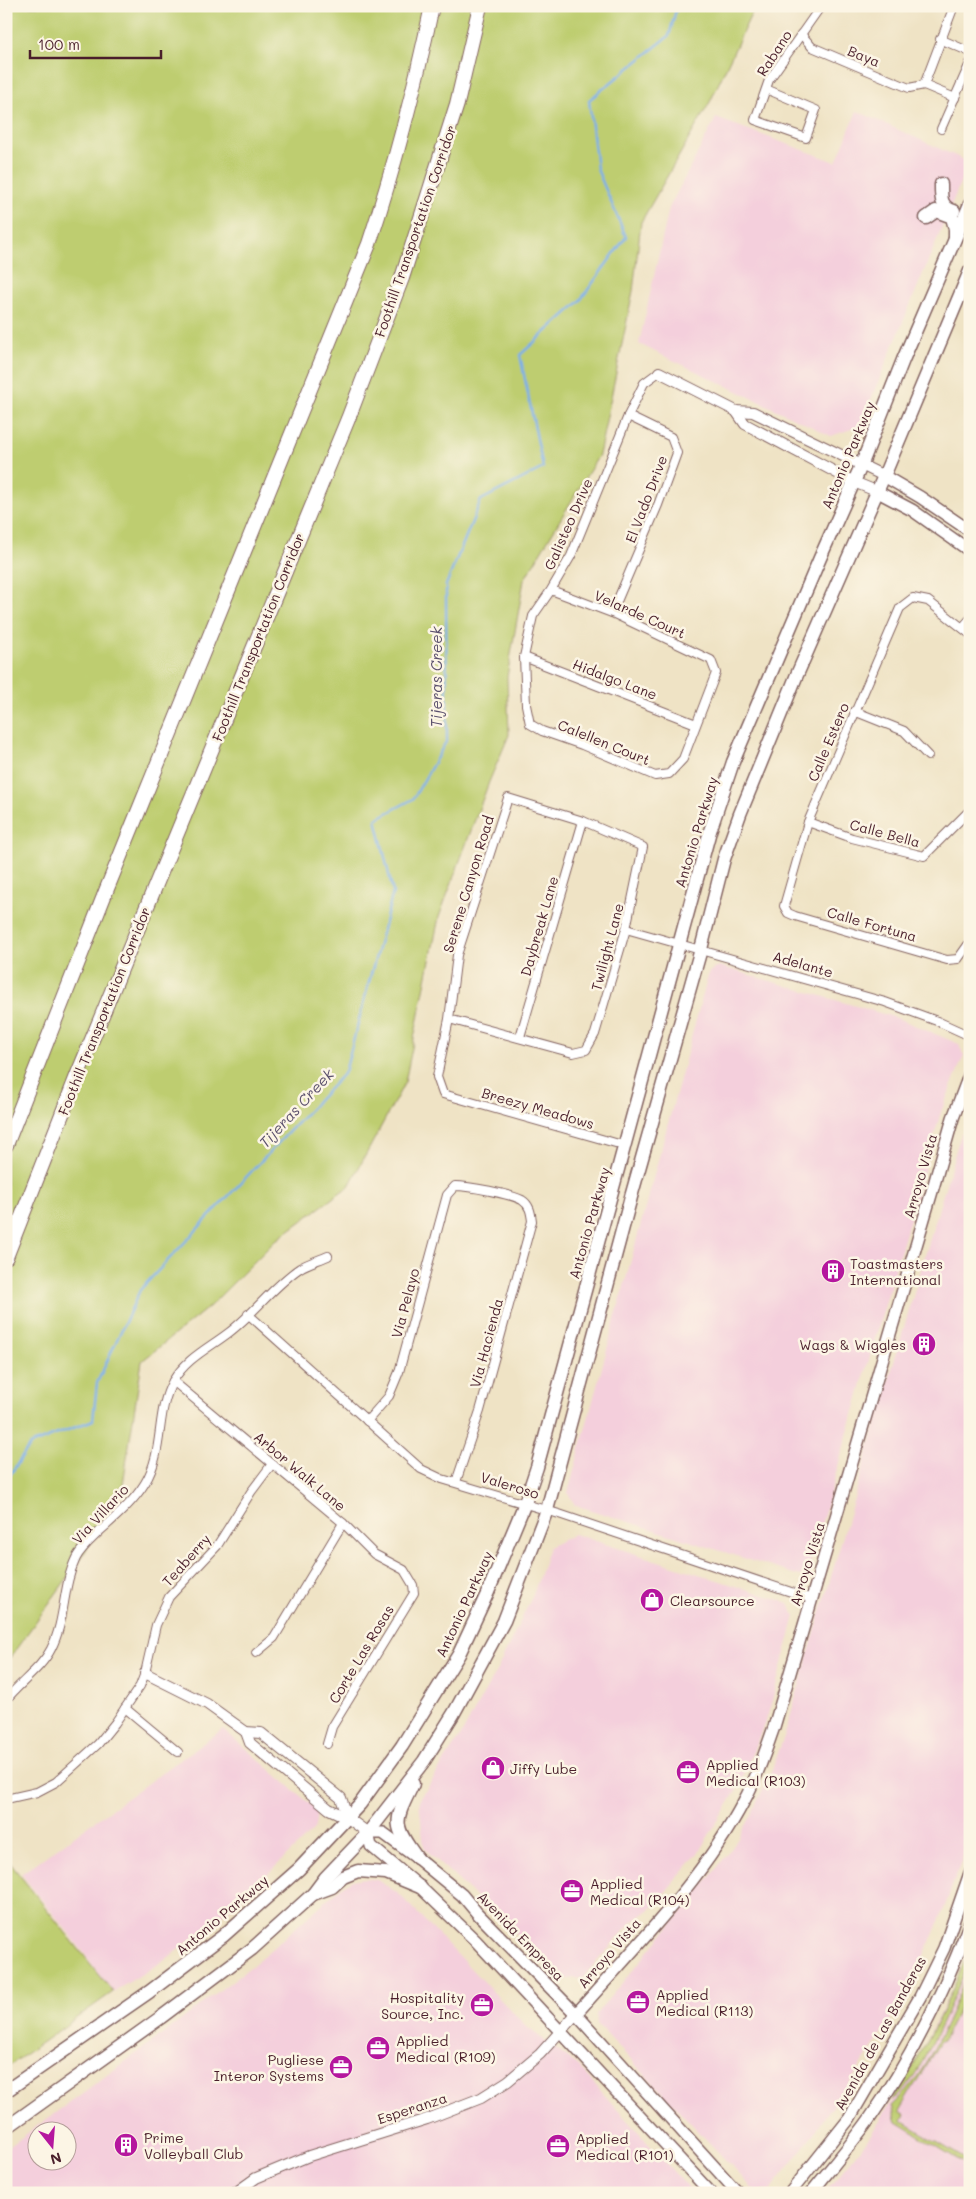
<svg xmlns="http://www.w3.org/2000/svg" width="976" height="2199" viewBox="0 0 976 2199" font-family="Mali,sans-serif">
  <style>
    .built { fill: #f4cfdc; fill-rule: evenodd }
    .green { fill: #becd6f; stroke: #84764d }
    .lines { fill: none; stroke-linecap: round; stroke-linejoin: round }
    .stream { stroke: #7cafe9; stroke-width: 2.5 }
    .minor-casing { stroke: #846461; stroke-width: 10 }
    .tertiary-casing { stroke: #846461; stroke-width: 12 }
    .secondary-casing { stroke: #846461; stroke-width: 14 }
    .primary-casing { stroke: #846461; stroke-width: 15 }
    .motorway-casing { stroke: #846461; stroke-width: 16 }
    .minor { stroke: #fff; stroke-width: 8 }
    .tertiary { stroke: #fff; stroke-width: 10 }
    .secondary { stroke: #fff; stroke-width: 11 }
    .primary { stroke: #fff; stroke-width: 12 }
    .motorway { stroke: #fff; stroke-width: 14 }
    .labels { text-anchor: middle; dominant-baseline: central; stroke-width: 5; stroke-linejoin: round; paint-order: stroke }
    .street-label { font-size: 14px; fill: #4a1f2b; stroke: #fcf5e5 }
    .poi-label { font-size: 14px; fill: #4a1f2b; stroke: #fcf5e5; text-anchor: start }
    .water-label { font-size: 15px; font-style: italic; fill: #5c516e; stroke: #fcf5e5 }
  </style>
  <rect width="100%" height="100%" fill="#fcf5e5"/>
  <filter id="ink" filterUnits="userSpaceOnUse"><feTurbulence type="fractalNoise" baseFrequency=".02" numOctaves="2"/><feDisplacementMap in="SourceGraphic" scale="10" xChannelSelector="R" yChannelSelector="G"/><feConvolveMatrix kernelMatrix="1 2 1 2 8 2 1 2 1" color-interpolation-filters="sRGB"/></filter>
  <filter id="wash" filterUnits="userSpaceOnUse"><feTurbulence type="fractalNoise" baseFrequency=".0096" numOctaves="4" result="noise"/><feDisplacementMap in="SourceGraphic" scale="20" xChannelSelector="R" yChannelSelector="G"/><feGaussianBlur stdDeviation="1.12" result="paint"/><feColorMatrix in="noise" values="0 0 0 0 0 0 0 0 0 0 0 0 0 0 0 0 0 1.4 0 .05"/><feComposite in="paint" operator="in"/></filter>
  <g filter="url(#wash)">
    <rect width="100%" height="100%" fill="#efe3c5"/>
    <g class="built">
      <path d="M857 111 969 162 860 426 831 436 639 344 669 208 716 118 836 162Z"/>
      <path d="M719 966 897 1018 959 1044 964 1055 941 1112 807 1573 800 1576 575 1505 568 1493 709 972Z"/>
      <path d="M961 1133 970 1136V1838L942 1914 925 1953 900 2004 855 2075 802 2150 771 2190 755 2191 597 2024 596 2014 701 1889 734 1845 751 1815 773 1767 785 1734Z"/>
      <path d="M574 1534 789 1603 795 1616 768 1715 738 1788 698 1853 653 1907 631 1923 582 1978 563 1979 424 1848 419 1801 461 1735 499 1666 533 1595 549 1547Z"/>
      <path d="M223 1729 317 1810 315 1829 234 1906 165 1960 113 1992 72 1937 21 1874Z"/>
      <path d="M365 1878 377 1880 398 1893 527 2027 578 2066 693 2193H6V2149L163 2034 253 1965 343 1886 353 1880ZM38 2132H68V2162H38Z"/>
      <path d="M970 1946V2193H824L866 2142 914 2066 955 1983Z"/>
    </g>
    <g class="green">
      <path d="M6 6H755L710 102 641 222 633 291 599 455 524 580 507 677 509 735 489 782 439 917 405 1082 349 1186 276 1240 210 1306 142 1361 123 1484 81 1559 6 1663Z"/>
      <path d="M6 1858 113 1992 6 2068Z"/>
      <path d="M970 1948V1958L967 1967C955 1993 916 2090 892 2100 924 2052 949 2001 970 1948Z"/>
      <path d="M970 1968V1985L943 2041 940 2042 899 2111 905 2115 902 2121 965 2159 970 2154V2164L967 2165 897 2122 892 2106C931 2070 949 2015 970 1968Z"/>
    </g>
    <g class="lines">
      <path class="stream" d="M6 1481 30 1445 93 1420 97 1383 140 1290 345 1072 393 892 376 819 413 799 447 740 446 585 481 500 543 468 520 355 579 302 626 237 597 169 589 100 669 36 677 6"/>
    </g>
  </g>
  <g filter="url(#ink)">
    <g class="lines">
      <g class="minor-casing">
        <g id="minor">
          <path d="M801 34 812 47 909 88 924 85"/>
          <path d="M940 39 970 52"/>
          <path d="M924 85 954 6"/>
          <path d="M924 85 955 98"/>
          <path d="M766 89 816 110 806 138 755 120 769 80 821 6"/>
          <path d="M941 129 970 63"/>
          <path d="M551 590 612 613 711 660 716 673 683 759 669 774 655 776 582 745 542 731 530 724 526 705 524 657 533 616 551 590 571 556 628 416 644 383 659 372"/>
          <path d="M612 613 658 505 677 453 671 437 628 416"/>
          <path d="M963 627 970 619"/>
          <path d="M970 634 928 601 913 598 900 608 808 822 784 906 788 913 795 916 947 960 958 959 970 942"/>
          <path d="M524 657 696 724"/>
          <path d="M854 711 904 731 928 756"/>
          <path d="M808 822 852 838 924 856 970 810"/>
          <path d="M626 929 885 1002 937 1021 970 1036"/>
          <path d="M449 1019 573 1053 586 1050 595 1034 626 929 643 847 583 821 508 798 457 955 449 1019 437 1077 443 1094 626 1146"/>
          <path d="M520 1037 583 821"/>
          <path d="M248 1314 421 1469 442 1479 559 1514 812 1599"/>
          <path d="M173 1381 343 1523 374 1554 404 1570 413 1585 414 1593 332 1727 327 1744"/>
          <path d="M367 1421 389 1396 399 1372 447 1195 455 1186C468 1186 511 1194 522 1200 530 1205 531 1213 532 1221L480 1411 456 1482"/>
          <path d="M256 1653 274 1638 343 1523"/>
          <path d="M6 1700C20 1682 41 1669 51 1649 66 1620 62 1587 76 1558 82 1547 92 1539 101 1530 117 1516 134 1501 145 1483 165 1450 155 1413 173 1381 186 1359 207 1349 227 1334 253 1315 273 1286 300 1268 308 1263 319 1260 328 1256"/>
          <path d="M125 1708 178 1752"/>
          <path d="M6 1799 37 1792 56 1782 98 1744 115 1723 140 1686 145 1673 156 1625 169 1597 217 1546 251 1492 272 1464"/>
        </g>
      </g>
      <g class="tertiary-casing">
        <g id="tertiary">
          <path d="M659 372 736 411 753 412 884 476"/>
          <path d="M736 411 745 424 854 482 876 491"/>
          <path d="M145 1673 207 1704 246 1732 261 1733 341 1798 348 1818"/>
          <path d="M246 1732 250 1743 329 1809 348 1818 368 1833"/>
          <path d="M235 2193 256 2178 309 2156 427 2119 481 2098 508 2081 540 2054 576 2014"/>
        </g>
      </g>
      <g class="secondary-casing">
        <g id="secondary">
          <path d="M884 476 920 497 970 531"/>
          <path d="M876 491 912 510 970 551"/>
          <path d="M576 2014C635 1947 702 1881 744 1801 757 1778 765 1752 774 1727L933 1188 953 1118 970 1073"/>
          <path d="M711 2193 476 1941 420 1887 371 1846 368 1833H383L417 1858 462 1895 477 1913 576 2014 738 2193"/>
          <path d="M790 2193 849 2119 920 1997 944 1948 970 1873"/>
          <path d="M811 2193C830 2169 850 2146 868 2121 911 2060 944 1992 970 1922"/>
        </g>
      </g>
      <g class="primary-casing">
        <g id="primary">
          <path d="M941 184C941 197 940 207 954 211"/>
          <path d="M926 218 936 211 952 217 955 229V237"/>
          <path d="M413 1784C395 1821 391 1823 417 1858"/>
          <path d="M313 1894 332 1887 343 1877 358 1871 386 1873 420 1887"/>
          <path d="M6 2091 149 1992 223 1936 299 1869 360 1804 402 1746 459 1654 488 1592 525 1503 537 1467 710 831 733 762 820 558 861 466 903 360 970 204"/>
          <path d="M6 2128 160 2018 252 1949 313 1894 325 1878 368 1833 424 1761 454 1713 504 1621 547 1510 631 1197 701 949 724 859 740 814 796 677 884 476 970 271"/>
        </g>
      </g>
      <g class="motorway-casing">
        <g id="motorway">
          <path d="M6 1145 106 891 369 244C395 165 415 88 432 6"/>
          <path d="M6 1257 77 1076 348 419 402 278 457 104 480 6"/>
        </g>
      </g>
      <use href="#minor" class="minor"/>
      <use href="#tertiary" class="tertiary"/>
      <use href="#secondary" class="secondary"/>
      <use href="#primary" class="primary"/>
      <use href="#motorway" class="motorway"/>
    </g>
  </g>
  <defs>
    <g id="building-disc" transform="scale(1.25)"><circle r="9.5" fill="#b5179e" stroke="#fcf5e5"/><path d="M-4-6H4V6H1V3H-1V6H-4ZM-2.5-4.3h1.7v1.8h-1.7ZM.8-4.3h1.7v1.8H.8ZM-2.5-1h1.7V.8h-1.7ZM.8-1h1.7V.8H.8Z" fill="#fff"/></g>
    <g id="shop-disc" transform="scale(1.25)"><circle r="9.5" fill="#b5179e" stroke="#fcf5e5"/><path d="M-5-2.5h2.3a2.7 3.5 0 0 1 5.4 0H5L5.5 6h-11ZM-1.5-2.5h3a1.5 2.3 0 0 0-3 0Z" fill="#fff"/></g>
    <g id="office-disc" transform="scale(1.25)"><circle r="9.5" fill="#b5179e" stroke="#fcf5e5"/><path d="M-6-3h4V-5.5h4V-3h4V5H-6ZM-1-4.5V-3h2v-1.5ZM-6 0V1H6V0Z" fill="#fff"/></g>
  </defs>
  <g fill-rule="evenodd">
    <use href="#building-disc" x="833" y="1271"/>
    <use href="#building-disc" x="924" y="1344"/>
    <use href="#shop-disc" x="652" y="1600"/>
    <use href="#shop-disc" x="493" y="1768"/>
    <use href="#office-disc" x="688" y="1772"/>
    <use href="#office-disc" x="572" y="1891"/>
    <use href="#office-disc" x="638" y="2002"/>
    <use href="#office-disc" x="482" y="2005"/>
    <use href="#office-disc" x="378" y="2048"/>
    <use href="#office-disc" x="341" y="2067"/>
    <use href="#building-disc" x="126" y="2145"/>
    <use href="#office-disc" x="558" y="2146"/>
  </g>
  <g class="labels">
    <g class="street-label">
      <text transform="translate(774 53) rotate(-57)">Rabano</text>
      <text transform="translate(864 56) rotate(22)">Baya</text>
      <text transform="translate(415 231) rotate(-71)">Foothill Transportation Corridor</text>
      <text transform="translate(848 455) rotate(-67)">Antonio Parkway</text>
      <text transform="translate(646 499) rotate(-69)">El Vado Drive</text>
      <text transform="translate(568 524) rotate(-66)">Galisteo Drive</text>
      <text transform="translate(640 614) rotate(24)">Velarde Court</text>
      <text transform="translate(258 637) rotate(-68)">Foothill Transportation Corridor</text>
      <text transform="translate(615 679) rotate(21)">Hidalgo Lane</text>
      <text transform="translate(604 742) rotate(22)">Calellen Court</text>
      <text transform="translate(828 742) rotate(-67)">Calle Estero</text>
      <text transform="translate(696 832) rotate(-73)">Antonio Parkway</text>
      <text transform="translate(885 833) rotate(15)">Calle Bella</text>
      <text transform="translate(468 884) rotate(-73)">Serene Canyon Road</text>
      <text transform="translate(872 924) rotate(16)">Calle Fortuna</text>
      <text transform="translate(539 926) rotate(-74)">Daybreak Lane</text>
      <text transform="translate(607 947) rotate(-75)">Twilight Lane</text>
      <text transform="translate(803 964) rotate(16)">Adelante</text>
      <text transform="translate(104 1011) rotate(-68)">Foothill Transportation Corridor</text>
      <text transform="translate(538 1108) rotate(16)">Breezy Meadows</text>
      <text transform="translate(920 1176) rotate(-74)">Arroyo Vista</text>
      <text transform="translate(589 1223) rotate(-74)">Antonio Parkway</text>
      <text transform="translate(405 1303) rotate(-75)">Via Pelayo</text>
      <text transform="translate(486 1343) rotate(-75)">Via Hacienda</text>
      <text transform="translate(300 1471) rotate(40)">Arbor Walk Lane</text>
      <text transform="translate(510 1485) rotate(17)">Valeroso</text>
      <text transform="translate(100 1514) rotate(-47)">Via Villario</text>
      <text transform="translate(186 1560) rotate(-48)">Teaberry</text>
      <text transform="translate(807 1564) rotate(-73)">Arroyo Vista</text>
      <text transform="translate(464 1604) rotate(-65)">Antonio Parkway</text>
      <text transform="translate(361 1654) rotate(-59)">Corte Las Rosas</text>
      <text transform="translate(222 1915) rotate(-40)">Antonio Parkway</text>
      <text transform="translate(521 1936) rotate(46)">Avenida Empresa</text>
      <text transform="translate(609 1953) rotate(-49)">Arroyo Vista</text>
      <text transform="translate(880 2033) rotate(-61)">Avenida de Las Banderas</text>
      <text transform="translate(412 2108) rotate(-18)">Esperanza</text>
    </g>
    <g class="poi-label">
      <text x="850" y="1263">Toastmasters<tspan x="850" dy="16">International</tspan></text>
      <text x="906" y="1344" text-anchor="end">Wags &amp; Wiggles</text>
      <text x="670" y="1600">Clearsource</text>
      <text x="706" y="1764">Applied<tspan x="706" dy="16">Medical (R103)</tspan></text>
      <text x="510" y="1768">Jiffy Lube</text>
      <text x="590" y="1883">Applied<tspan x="590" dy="16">Medical (R104)</tspan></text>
      <text x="656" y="1994">Applied<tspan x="656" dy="16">Medical (R113)</tspan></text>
      <text x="464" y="1997" text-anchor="end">Hospitality<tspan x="464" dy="16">Source, Inc.</tspan></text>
      <text x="396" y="2040">Applied<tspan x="396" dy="16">Medical (R109)</tspan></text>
      <text x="324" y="2059" text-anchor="end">Pugliese<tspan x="324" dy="16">Interor Systems</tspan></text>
      <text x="144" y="2137">Prime<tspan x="144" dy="16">Volleyball Club</tspan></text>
      <text x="576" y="2138">Applied<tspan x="576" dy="16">Medical (R101)</tspan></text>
    </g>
    <g class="water-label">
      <text transform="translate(436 677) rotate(-90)">Tijeras Creek</text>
      <text transform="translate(296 1108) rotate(-47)">Tijeras Creek</text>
    </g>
  </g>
  <rect width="976" height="2199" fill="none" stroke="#fcf5e5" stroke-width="25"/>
  <g transform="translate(52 2146) rotate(163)"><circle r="24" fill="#fcf5e5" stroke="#b59f9b"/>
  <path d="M0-4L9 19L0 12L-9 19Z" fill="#b5179e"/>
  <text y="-8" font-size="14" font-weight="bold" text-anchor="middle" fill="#4a1f2b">N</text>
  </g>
  <path d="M30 50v8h131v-8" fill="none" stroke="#4a1f2b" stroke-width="2.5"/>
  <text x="38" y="50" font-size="15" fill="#4a1f2b" stroke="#fcf5e5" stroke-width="4" paint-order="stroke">100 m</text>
</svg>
